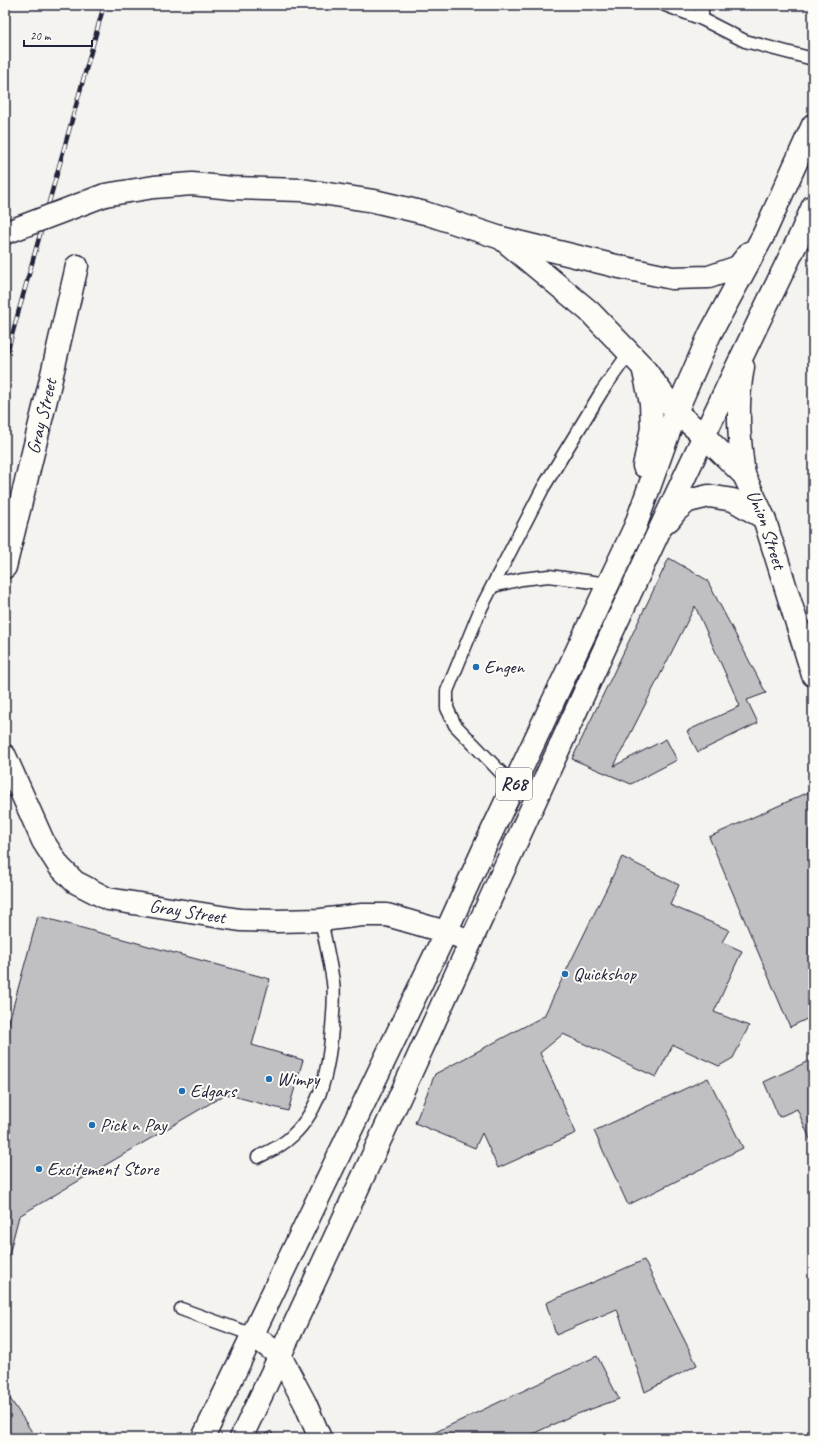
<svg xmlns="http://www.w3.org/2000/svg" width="818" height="1443" viewBox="0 0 818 1443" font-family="Caveat,sans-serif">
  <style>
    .building { fill: #c0bfc2; stroke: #22223b }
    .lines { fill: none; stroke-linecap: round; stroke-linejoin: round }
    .service-casing { stroke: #22223b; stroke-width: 15 }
    .minor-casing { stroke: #22223b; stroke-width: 25 }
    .primary-casing { stroke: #22223b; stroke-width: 25 }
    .service { stroke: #fdfcf7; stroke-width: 12 }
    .minor { stroke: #fdfcf7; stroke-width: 22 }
    .primary { stroke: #fdfcf7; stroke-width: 22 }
    .rail-casing { stroke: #22223b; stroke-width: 4.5 }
    .rail { stroke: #fdfcf7; stroke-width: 3; stroke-dasharray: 9; stroke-linecap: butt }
    .minor-bridge-casing { stroke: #22223b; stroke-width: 25; stroke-linecap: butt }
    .minor-bridge { stroke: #fdfcf7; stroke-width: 22 }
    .poi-dot { fill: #1f6fb2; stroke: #fdfcf7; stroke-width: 1.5 }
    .labels { text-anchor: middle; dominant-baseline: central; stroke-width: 4; stroke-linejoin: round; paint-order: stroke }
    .shield { fill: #fdfcf7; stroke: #646373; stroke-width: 1 }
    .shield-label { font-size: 18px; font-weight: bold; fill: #22223b }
    .street-label { font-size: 19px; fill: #22223b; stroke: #fdfcf7 }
    .poi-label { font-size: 19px; fill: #22223b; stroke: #fdfcf7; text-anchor: start }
  </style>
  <rect width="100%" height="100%" fill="#f4f3ef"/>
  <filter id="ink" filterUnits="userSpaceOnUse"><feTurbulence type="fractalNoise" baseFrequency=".025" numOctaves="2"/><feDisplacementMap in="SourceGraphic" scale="8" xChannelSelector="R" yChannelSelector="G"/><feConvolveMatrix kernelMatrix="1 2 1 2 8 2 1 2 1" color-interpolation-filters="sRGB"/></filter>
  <g filter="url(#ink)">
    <g class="building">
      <path d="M669 558 707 580 766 693 747 700 758 723 698 752 687 731 740 706 695 606 614 766 666 739 677 760 631 784 572 759Z"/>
      <path d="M809 792 813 801V1016L790 1027 709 837Z"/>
      <path d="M622 857 679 885 670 905 729 930 722 942 742 951 714 1012 749 1026 733 1058 719 1066 673 1045 656 1077 563 1034 540 1053 576 1133 498 1168 482 1133 475 1148 415 1123 435 1074 544 1016Z"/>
      <path d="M38 916 270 979 252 1045 303 1060 288 1111 226 1094 19 1216 5 1270V1036Z"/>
      <path d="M813 1059V1146L797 1109 779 1117 764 1082Z"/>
      <path d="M708 1078 743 1148 628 1205 594 1131Z"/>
      <path d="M644 1260 697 1365 645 1392 617 1309 556 1335 546 1303Z"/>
      <path d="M597 1356 619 1399 569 1417 524 1438H423Z"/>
      <path d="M5 1391 36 1438H5Z"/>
      <path d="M271 1431 275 1438H257Z"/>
    </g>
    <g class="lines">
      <g class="service-casing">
        <g id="service">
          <path d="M665 5 702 19 745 41 813 59"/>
          <path d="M702 19V5"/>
          <path d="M493 586 522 579 549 576 608 584"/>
          <path d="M513 785 455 725 447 708V691L481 608 543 488 602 391 629 353"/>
          <path d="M258 1157C270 1151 282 1146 292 1136 322 1108 329 1067 332 1028 333 1013 335 997 333 982 330 961 325 940 321 920"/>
          <path d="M181 1309 253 1335"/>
        </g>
      </g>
      <g class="minor-casing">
        <g id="minor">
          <path id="s1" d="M105 195 154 187 192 184 232 188 302 190 374 201 425 213 501 238 589 311 643 367 676 412 704 436 744 475 764 518 813 675"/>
          <path id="s2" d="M5 567 50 383 77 266"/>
          <path id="s3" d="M5 756 43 841 59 866 75 882 108 899 240 920 277 921 321 920 362 915H387L446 932 471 941"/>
          <path d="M253 1335 280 1356 305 1403 320 1438"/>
        </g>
      </g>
      <g class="primary-casing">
        <g id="primary">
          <path d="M501 238 620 267 672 278 709 277 738 267 749 253"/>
          <path d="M643 367 651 403 652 428 644 466"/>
          <path d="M743 367C736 403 739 439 744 475"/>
          <path d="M669 520 676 511 688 501 709 496 733 500 764 518"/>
          <path d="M203 1438 446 932 486 844 635 527 676 412 710 334 763 236 813 125"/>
          <path d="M241 1438C367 1173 487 905 609 639 671 504 735 370 800 236L813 206"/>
        </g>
      </g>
      <use href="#service" class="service"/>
      <use href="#minor" class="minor"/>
      <use href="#primary" class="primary"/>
      <g class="rail-casing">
        <path id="rail" d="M5 360 104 5"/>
      </g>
      <use href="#rail" class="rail"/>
      <g class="minor-bridge-casing">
        <path id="minor-bridge" d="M5 233 105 195"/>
      </g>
      <use href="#minor-bridge" class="minor-bridge"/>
    </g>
  </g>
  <g class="poi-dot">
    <circle cx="476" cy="667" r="4"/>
    <circle cx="565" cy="974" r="4"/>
    <circle cx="269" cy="1079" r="4"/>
    <circle cx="182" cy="1091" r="4"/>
    <circle cx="92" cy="1125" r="4"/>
    <circle cx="39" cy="1169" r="4"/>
  </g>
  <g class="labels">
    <rect class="shield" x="496" y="768" width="36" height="32" rx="3"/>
    <g class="shield-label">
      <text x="514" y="784">R68</text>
    </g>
    <g class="street-label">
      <text stroke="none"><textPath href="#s2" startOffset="155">Gray Street</textPath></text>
      <text stroke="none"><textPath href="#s1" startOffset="803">Union Street</textPath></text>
      <text stroke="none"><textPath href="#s3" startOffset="263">Gray Street</textPath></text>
    </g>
    <g class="poi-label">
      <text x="484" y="667">Engen</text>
      <text x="573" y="974">Quickshop</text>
      <text x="277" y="1079">Wimpy</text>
      <text x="190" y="1091">Edgars</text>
      <text x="100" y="1125">Pick n Pay</text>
      <text x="47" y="1169">Excitement Store</text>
    </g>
  </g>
  <rect width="818" height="1443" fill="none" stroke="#fdfcf7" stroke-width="20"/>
  <rect x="10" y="10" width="798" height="1423" fill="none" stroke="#22223b" stroke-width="1.5" filter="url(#ink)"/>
  <path d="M24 40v6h68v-6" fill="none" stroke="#22223b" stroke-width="2"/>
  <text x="30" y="40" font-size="12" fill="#22223b" stroke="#fdfcf7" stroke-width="3" paint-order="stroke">20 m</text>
</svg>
